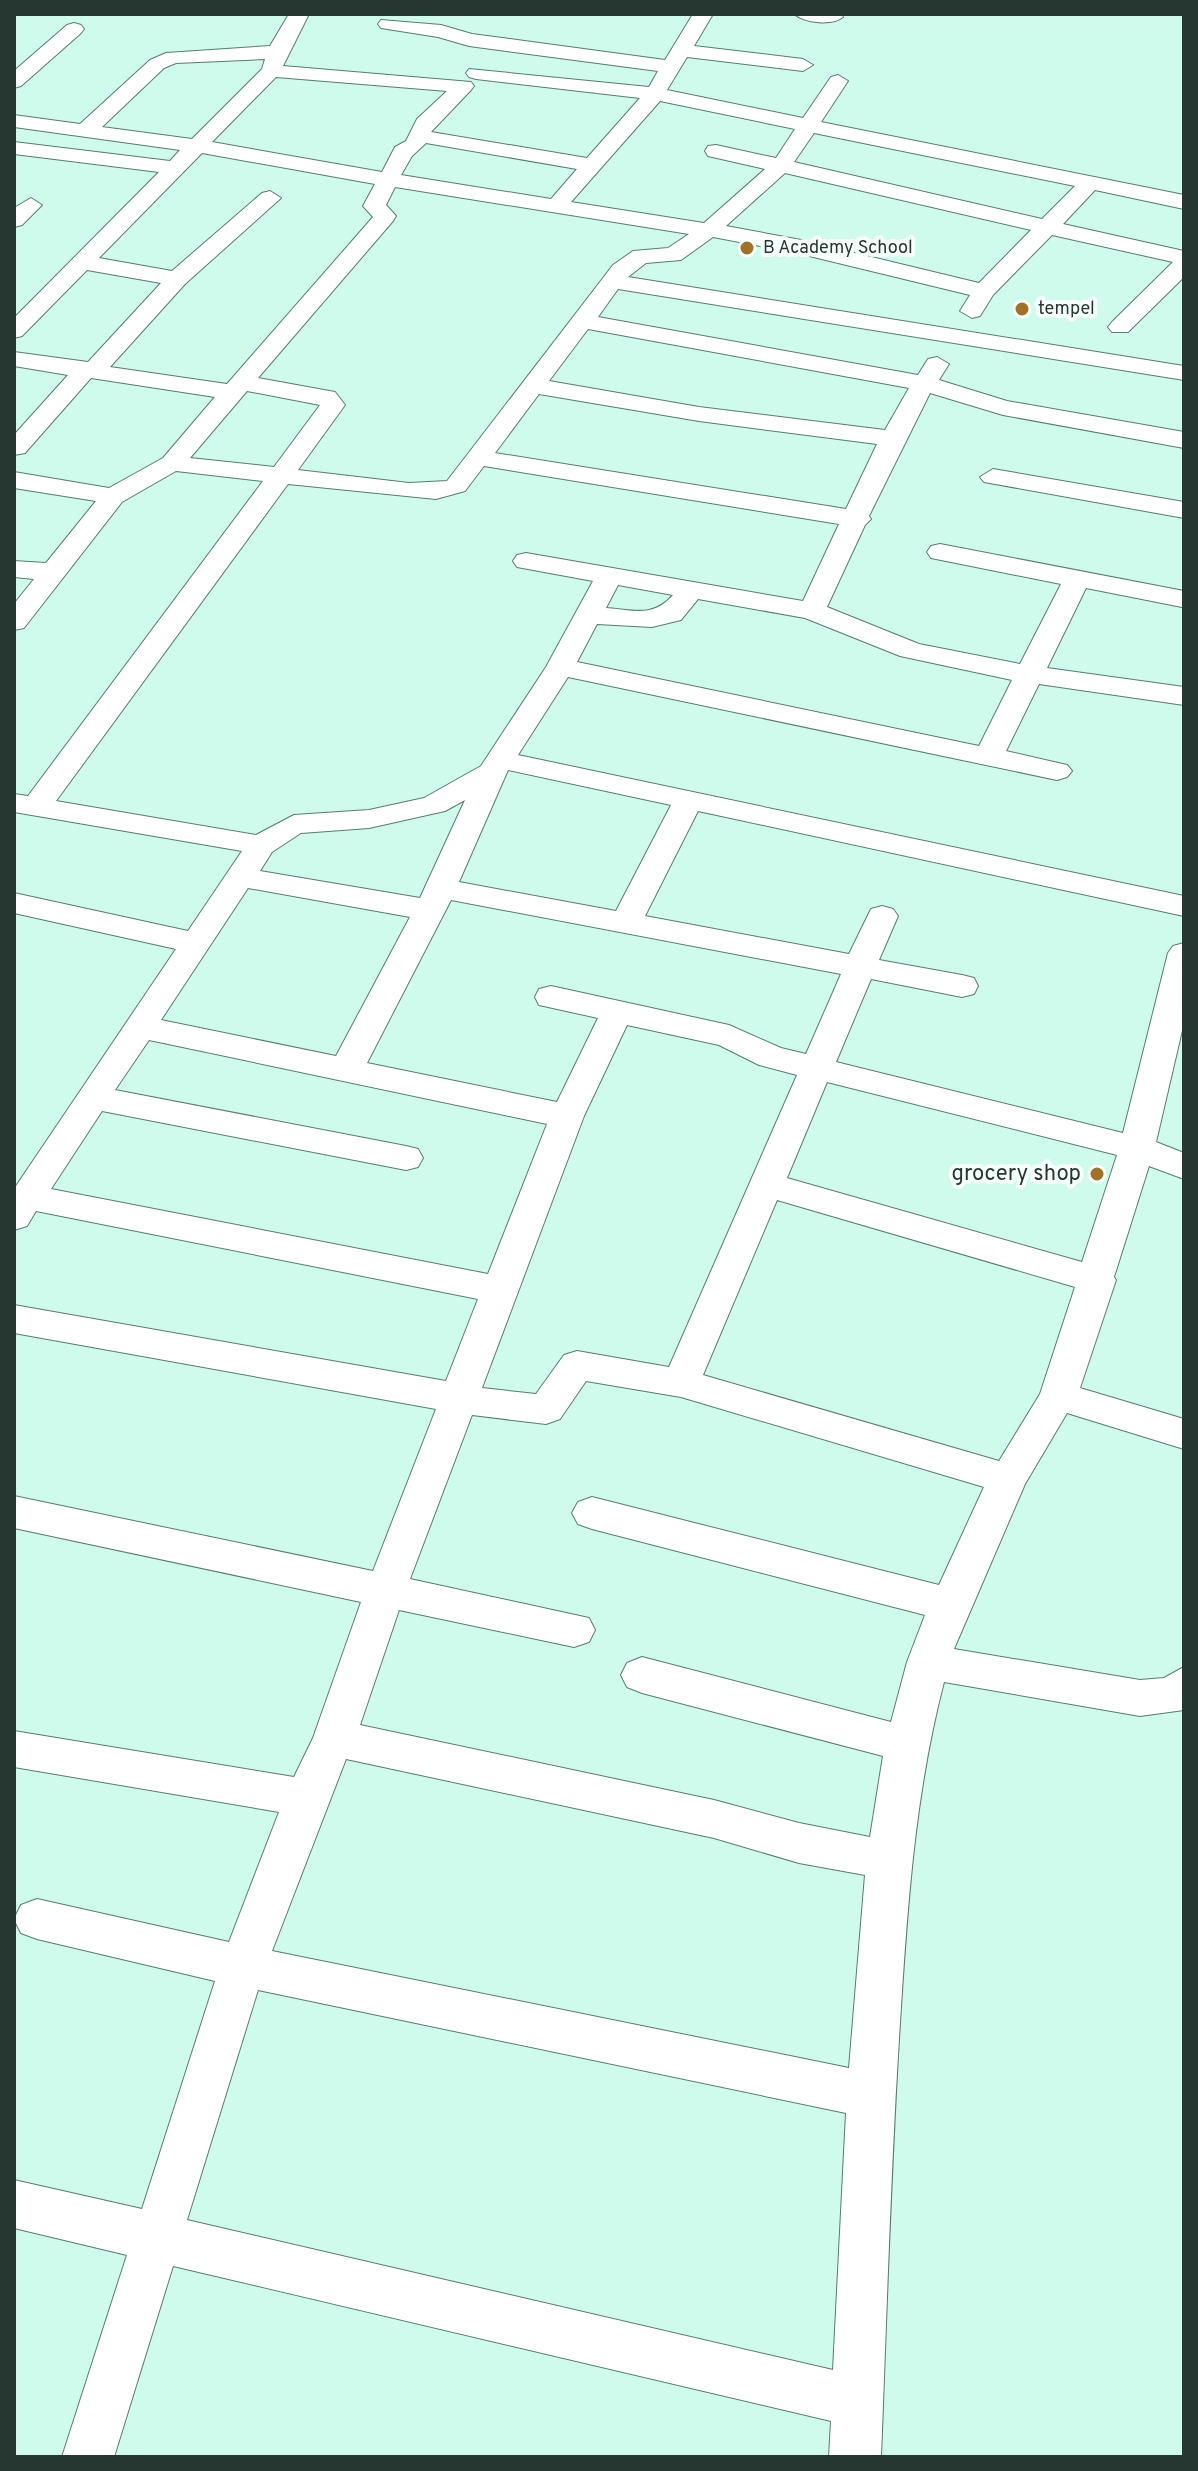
<svg xmlns="http://www.w3.org/2000/svg" width="1198" height="2471" viewBox="0 0 1198 2471" font-family="Overpass,sans-serif">
  <style>
    .lines { fill: none; stroke-linecap: round; stroke-linejoin: round }
    .street-casing { stroke: #557d71; stroke-width: 2 }
    .street { fill: #fff; fill-rule: evenodd }
    .poi-dot { fill: #a27126; stroke: #f6fffc; stroke-width: 3 }
    .labels { text-anchor: middle; dominant-baseline: central; stroke-width: 8; stroke-linejoin: round; paint-order: stroke }
    .far-poi-label { font-size: 18px; fill: #263732; stroke: #f6fffc; text-anchor: start }
    .poi-label { font-size: 22px; fill: #263732; stroke: #f6fffc; text-anchor: end }
  </style>
  <rect width="100%" height="100%" fill="#cffbed"/>
  <g class="lines">
    <g class="street-casing">
      <g id="street">
        <path d="M289 14H309L283 66 471 82 474 86 471 90 431 132 587 158 640 98 476 79 469 77 466 73 469 69 649 87 658 71 469 46 438 37 381 28 378 24 381 20 441 25 472 34 665 60 693 14H713L694 46 803 59 813 65 803 71 687 57 667 90 803 118 831 77 838 75 848 81 821 122 1184 195V209L1095 190 1063 224 1184 251V277L1128 332H1112L1108 327 1112 322 1173 262 1052 235 993 295 980 316 972 318 960 311 970 295 801 254 713 237 681 260 646 263 628 277 1184 366V380L618 289 598 317 918 375 928 359 937 357 949 364 939 380 1007 401 1184 432V448L1003 415 930 393 869 516 871 519 865 525 827 607 919 644 1020 664 1061 584 931 558 927 552 931 546 940 544 1184 591 1182 607 1086 588 1047 668 1184 687V705L1039 684 1006 751 1067 765 1072 771 1067 777 1057 780 568 677 518 755 1184 896V916L698 811 645 916 849 954 871 909 882 906 893 909 898 916 879 960 962 975 974 978 978 986 974 994 962 997 871 979 836 1062 1123 1133 1168 953 1173 946 1184 943V1022L1156 1142 1184 1153V1179L1149 1166 1114 1277 1116 1280 1080 1388 1184 1419V1449L1067 1413 1025 1484 954 1649 1140 1680 1164 1678 1184 1667V1710L1140 1716 944 1682C916 1789 908 1897 901 2007 891 2157 887 2307 881 2457H829L831 2421 173 2266 114 2457H62L127 2255 14 2228V2180L142 2209 215 1981 37 1939 21 1933 14 1919 21 1905 37 1899 229 1942 279 1812 14 1767V1731L294 1777 313 1738 361 1602 14 1528V1496L373 1571 436 1409 14 1333V1305L446 1381 478 1299 36 1211 27 1226 14 1230V1189L176 949 14 913V893L188 931 242 851 14 812V794L28 796 263 481 176 471 122 502 24 628 14 630V604L34 579 14 577V561L46 563 96 501 14 488V472L109 488 163 458 215 397 91 378 25 453 14 455V435L68 375 14 366V352L88 362 161 283 87 270 22 336 14 338V318L159 172 14 154V142L170 161 180 150 14 127V115L80 124 150 60 166 53 270 46ZM265 59 262 69 192 139 102 127 164 68 176 63ZM276 77 447 91 417 119 406 141 395 147 382 172 212 142ZM660 101 795 129 776 158 716 145 708 146 705 151 708 156 765 169 704 223 571 202ZM814 133 1075 186 1042 219 794 162ZM426 143 577 169 551 199 401 175 412 156ZM202 153 375 184 363 206 373 217 227 384 110 367 185 284 281 198 270 191 262 193 172 271 99 258ZM785 173 1031 230 979 283 801 240 726 226ZM395 187 689 234 668 248 633 251 613 265 447 481 409 483 298 470 345 405 335 392 258 378 393 221 396 216 386 205ZM588 329 909 388 885 430 699 407 549 381ZM247 391 320 405 274 467 190 458ZM539 394 699 421 877 444 846 509 495 453ZM484 466 839 524 803 601 526 553 517 555 513 561 517 567 593 581 546 667 481 766 424 798 369 810 294 815 256 835 56 801 288 484 436 499 465 491ZM618 585 673 595C653 618 634 610 606 608ZM698 599 805 618 900 656 1012 680 979 746 577 662 597 624 652 627 681 620ZM508 770 671 805 616 911 459 882ZM465 800 420 898 260 871 272 852 301 833 369 828 445 811ZM248 888 410 917 336 1056 161 1020ZM451 900 841 974 806 1054 781 1048 729 1025 551 986 539 989 535 997 539 1005 598 1018 557 1102 367 1063ZM627 1025 719 1045 759 1065 797 1075 669 1367 577 1351 564 1355 536 1394 482 1388 584 1116ZM149 1040 547 1124 488 1274 51 1189 102 1111 406 1170 418 1167 423 1158 418 1149 406 1146 115 1090ZM827 1082 1117 1155 1082 1262 787 1178ZM777 1200 1075 1287 1040 1394 999 1461 703 1375ZM586 1381 681 1397 984 1487 939 1585 592 1497 578 1502 572 1513 578 1524 592 1529 925 1615 907 1662 891 1722 642 1657 627 1663 621 1675 627 1687 642 1693 883 1756 870 1837 799 1823 714 1800 360 1725 399 1610 574 1647 589 1642 595 1630 589 1618 410 1579 472 1415 546 1424 560 1419ZM346 1759 714 1838 799 1863 865 1875 849 2068 272 1951ZM258 1990 846 2113 833 2370 187 2220Z"/>
        <path d="M794 14H841L843 17C832 26 805 23 794 14Z"/>
        <path d="M74 23 81 25 84 29 81 33 21 86 14 88V71L67 25Z"/>
        <path d="M31 198 42 205 22 225 14 227V208Z"/>
        <path d="M993 469 1184 502V518L984 482 980 477Z"/>
      </g>
    </g>
    <use href="#street" class="street"/>
  </g>
  <g class="poi-dot">
    <circle cx="747" cy="248" r="8"/>
    <circle cx="1022" cy="309" r="8"/>
    <circle cx="1097" cy="1174" r="8"/>
  </g>
  <g class="labels">
    <g class="far-poi-label">
      <text x="763" y="248">B Academy School</text>
      <text x="1038" y="309">tempel</text>
    </g>
    <g class="poi-label">
      <text x="1081" y="1174">grocery shop</text>
    </g>
  </g>
  <rect width="1198" height="2471" fill="none" stroke="#263732" stroke-width="32"/>
</svg>
